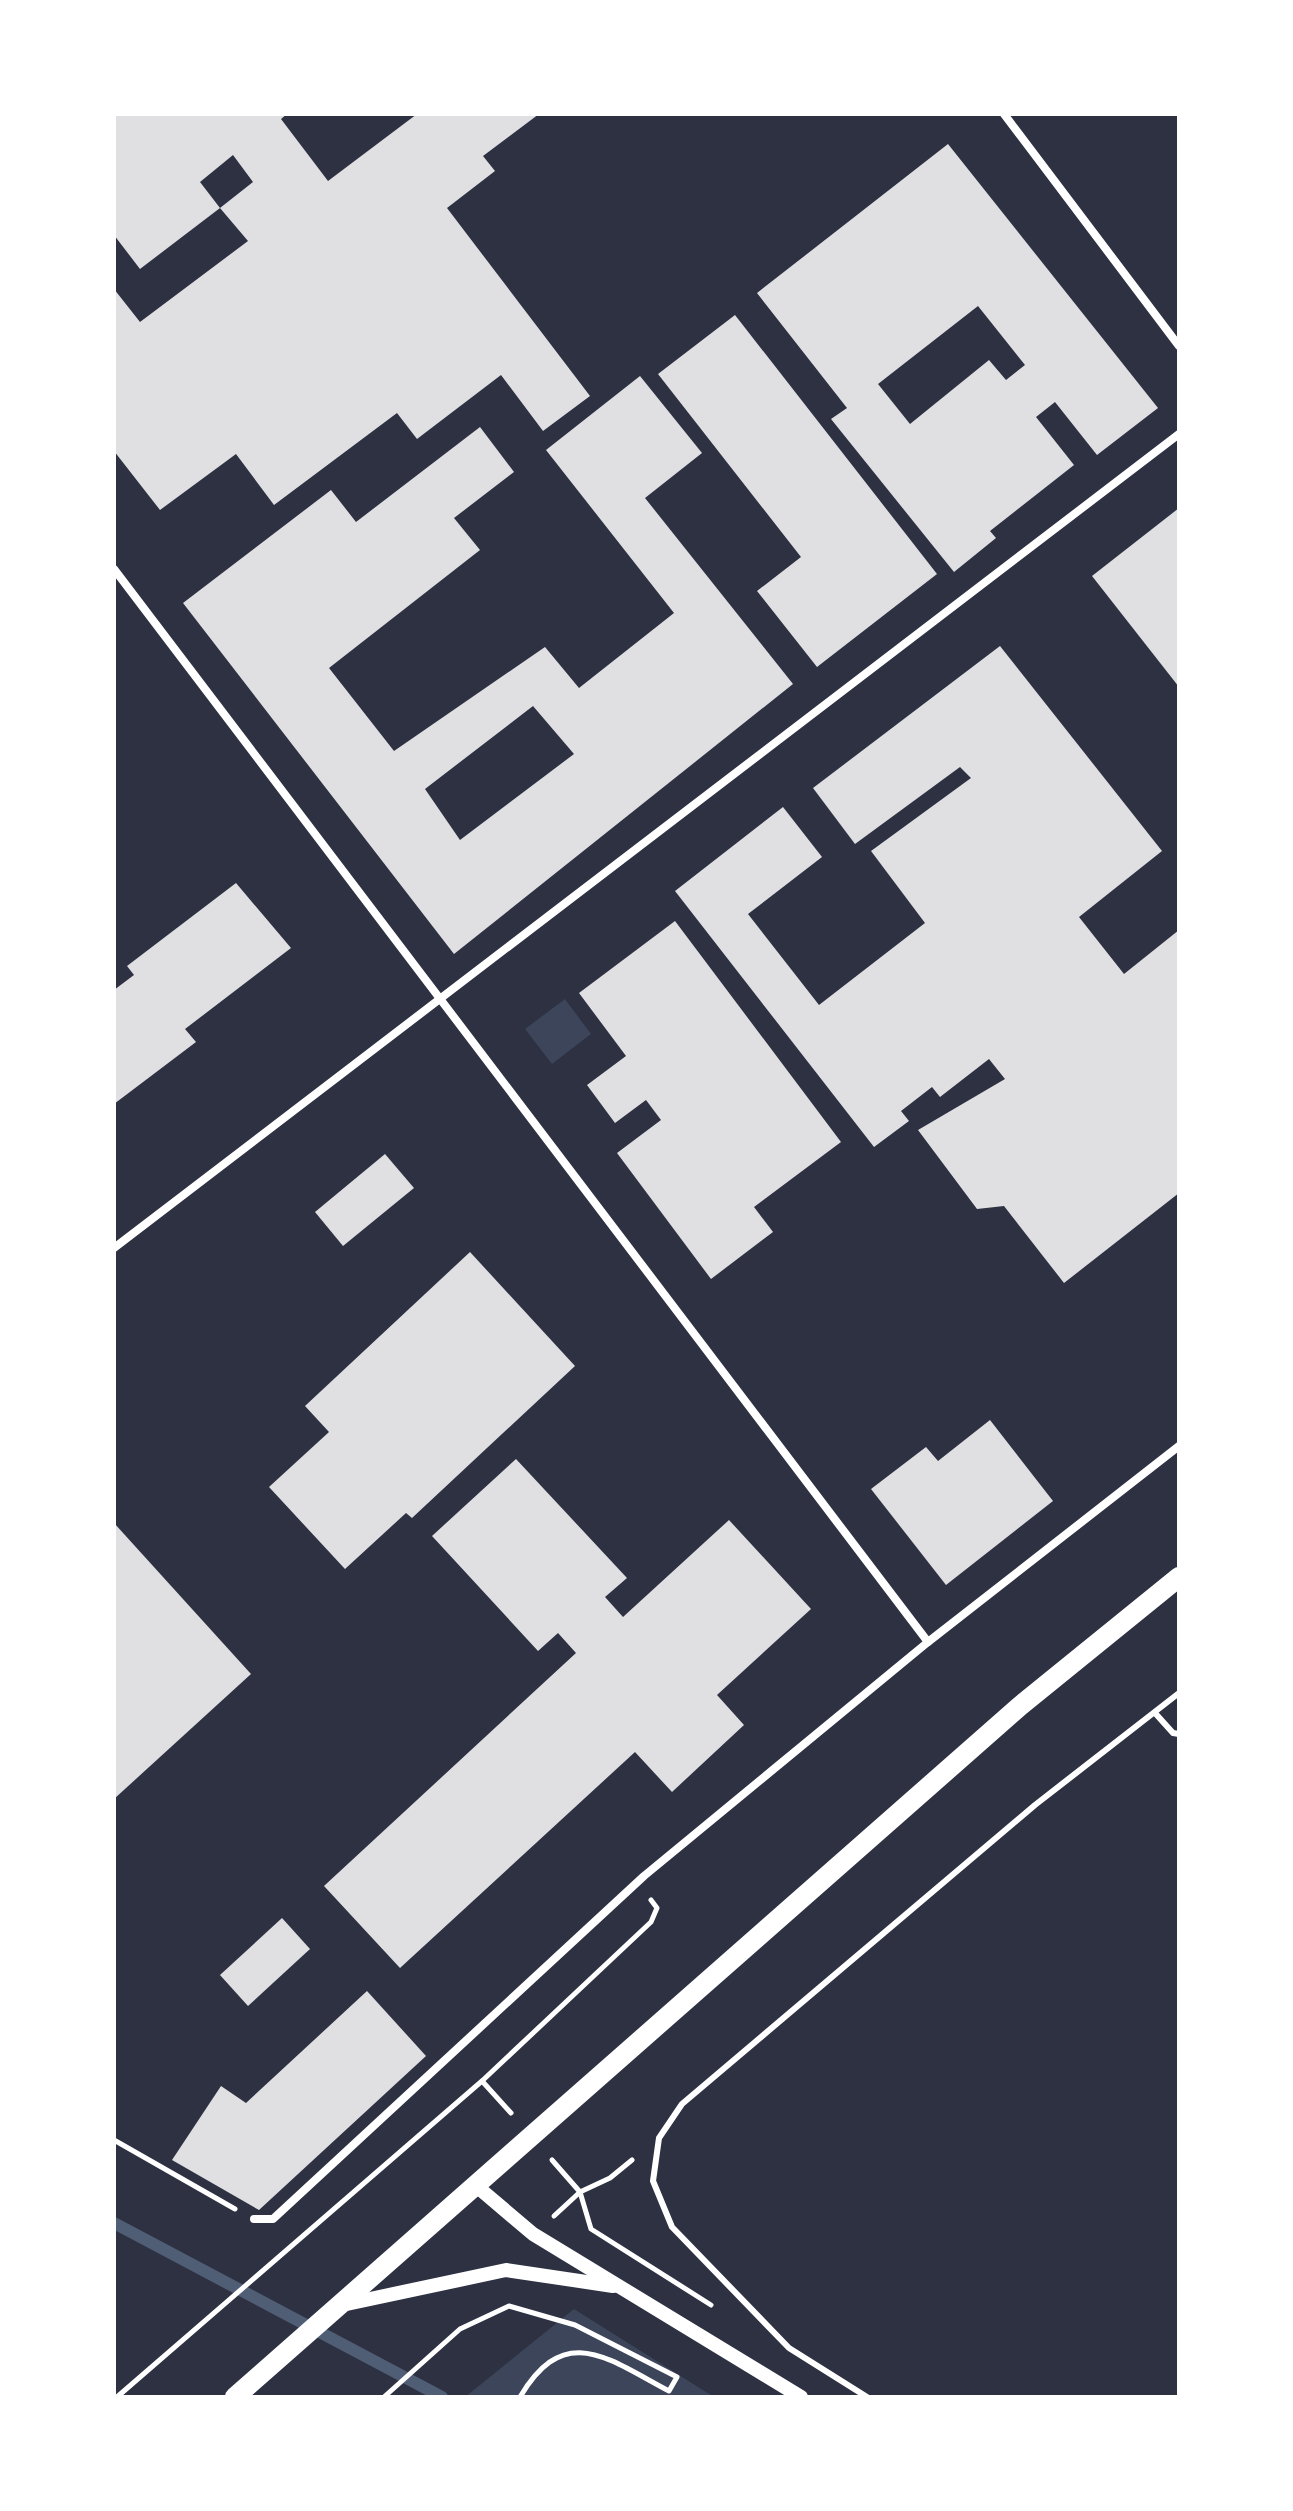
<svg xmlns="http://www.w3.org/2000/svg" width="1293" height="2511" viewBox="0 0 1293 2511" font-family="'Varela Round',sans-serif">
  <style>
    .green { fill: #3c4559 }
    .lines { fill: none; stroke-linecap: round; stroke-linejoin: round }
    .stream { stroke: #4f5d75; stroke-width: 12 }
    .building { fill: #e0e0e3; fill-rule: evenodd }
    .path { stroke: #fff; stroke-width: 5 }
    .service { stroke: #fff; stroke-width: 6 }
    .minor { stroke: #fff; stroke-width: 8 }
    .tertiary { stroke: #fff; stroke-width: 14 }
    .primary { stroke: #fff; stroke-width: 20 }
  </style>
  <rect width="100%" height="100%" fill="#2d3142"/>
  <g class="green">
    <path d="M565 999 591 1034 552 1064 525 1029Z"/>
    <path d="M574 2309 714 2397H465Z"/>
  </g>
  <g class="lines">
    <path class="stream" d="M114 2223 442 2397"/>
  </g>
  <g class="building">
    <path d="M114 114H287L281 119 328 181 417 114H539L483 156 495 171 447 208 590 396 543 431 501 375 417 439 397 413 274 505 236 454 160 510 114 451V289L140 322 248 241 220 208 140 269 114 235ZM233 155 253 182 220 208 200 182Z"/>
    <path d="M948 144 1158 408 1097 455 1055 402 1036 417 1074 465 990 531 996 538 954 572 831 419 847 408 757 293ZM978 306 1025 365 1006 380 989 360 910 424 878 384Z"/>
    <path d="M735 315 937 574 817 667 757 591 801 557 658 374Z"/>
    <path d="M640 376 702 453 645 498 793 684 454 954 183 603 331 490 356 522 480 427 514 472 454 518 480 550 329 668 394 751 545 647 579 688 674 613 546 450ZM533 706 574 754 460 840 425 789Z"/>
    <path d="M1179 508V687L1092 576Z"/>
    <path d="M1000 646 1162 851 1079 917 1124 974 1179 930V1193L1064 1283 1004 1206 977 1209 918 1130 1005 1079 989 1059 940 1097 932 1087 901 1111 909 1121 874 1147 675 891 783 807 822 857 748 914 819 1005 925 923 871 851 971 778 960 767 855 844 813 788Z"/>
    <path d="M236 883 291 948 185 1029 196 1042 114 1104V990L134 975 127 966Z"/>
    <path d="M675 921 841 1142 754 1207 773 1232 711 1279 617 1153 661 1120 646 1100 615 1123 587 1085 626 1056 579 993Z"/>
    <path d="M385 1154 414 1188 343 1246 315 1212Z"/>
    <path d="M470 1252 575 1366 412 1518 406 1513 345 1569 269 1487 329 1432 305 1406Z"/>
    <path d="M990 1420 1053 1501 946 1585 871 1489 926 1447 938 1461Z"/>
    <path d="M516 1459 627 1578 605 1597 623 1617 729 1520 811 1609 717 1695 744 1725 672 1792 635 1752 400 1968 324 1886 576 1653 558 1633 538 1651 432 1536Z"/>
    <path d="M114 1523 251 1674 114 1799Z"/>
    <path d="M282 1918 310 1949 248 2006 220 1975Z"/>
    <path d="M367 1991 426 2056 259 2210 172 2160 221 2086 246 2103Z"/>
  </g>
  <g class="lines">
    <g class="path">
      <path d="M482 2081 511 2113"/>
      <path d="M114 2140 235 2209"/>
      <path d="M552 2160 580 2192 554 2216"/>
      <path d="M632 2160 610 2178 580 2192 591 2229 711 2305"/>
      <path d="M117 2397 482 2081 651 1922 657 1908 651 1900"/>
      <path d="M384 2397 460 2329 509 2306 575 2325 677 2377 669 2391C608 2359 565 2321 520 2397"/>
    </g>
    <g class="service">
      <path d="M1155 1713 1173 1733 1179 1734"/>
      <path d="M867 2397 789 2348 672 2227 653 2181 659 2138 682 2104 1035 1805 1179 1693"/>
    </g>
    <g class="minor">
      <path d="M1004 114 1179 346"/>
      <path d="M114 569 928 1642"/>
      <path d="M114 1248 1179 434"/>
      <path d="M254 2219H273L644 1876 928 1642 1179 1446"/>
    </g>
    <g class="tertiary">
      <path d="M474 2184 533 2234 801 2397"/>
      <path d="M342 2305 506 2270 613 2286"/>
    </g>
    <path class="primary" d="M235 2397 1020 1706 1179 1577"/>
  </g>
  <rect width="1293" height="2511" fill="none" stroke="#ffffff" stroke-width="232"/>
</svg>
